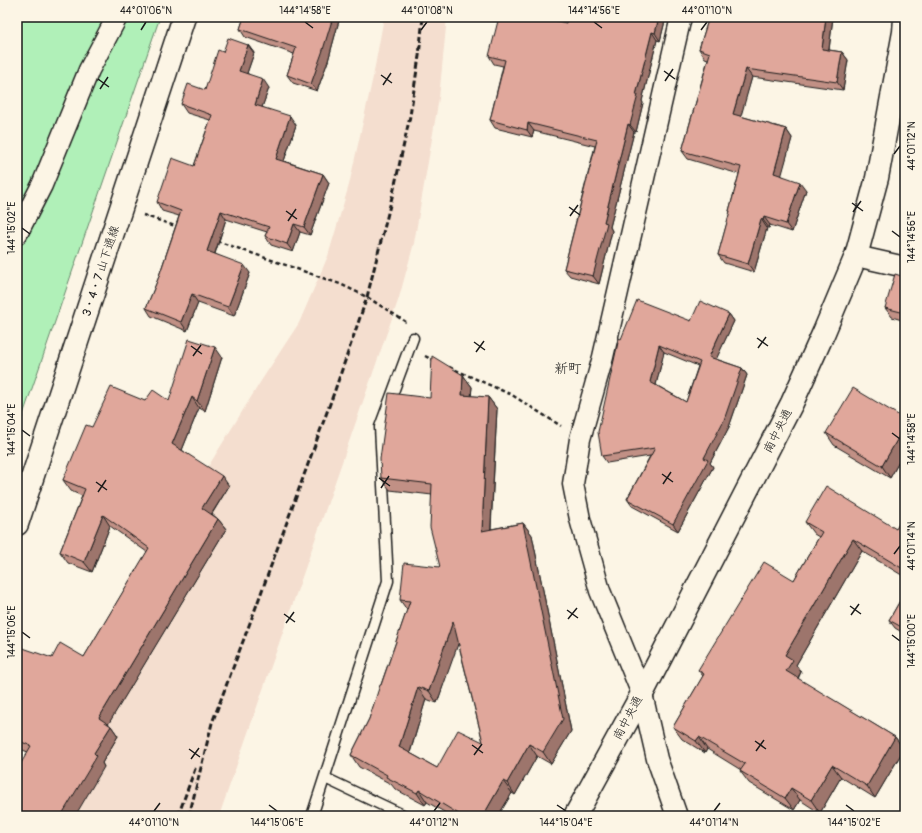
<svg xmlns="http://www.w3.org/2000/svg" width="922" height="833" viewBox="0 0 922 833" font-family="Pangolin,'Klee One',sans-serif">
  <style>
    .built { fill: #f4decf }
    .green { fill: #b0f0b8; stroke: #66866a }
    .lines { fill: none; stroke-linecap: round; stroke-linejoin: round }
    .service-casing { stroke: #1c1c1c; stroke-width: 13 }
    .minor-casing { stroke: #1c1c1c; stroke-width: 23 }
    .tertiary-casing { stroke: #1c1c1c; stroke-width: 25 }
    .trunk-casing { stroke: #1c1c1c; stroke-width: 25 }
    .path { stroke: #1c1c1c; stroke-width: 2.5; stroke-dasharray: 4 3; stroke-linecap: butt }
    .service { stroke: #fcf5e5; stroke-width: 10 }
    .minor { stroke: #fcf5e5; stroke-width: 20 }
    .tertiary { stroke: #fcf5e5; stroke-width: 22 }
    .trunk { stroke: #fcf5e5; stroke-width: 22 }
    .rail { stroke: #1c1c1c; stroke-width: 3; stroke-dasharray: 6 3; stroke-linecap: butt }
    .wall { fill: #c19085; stroke: #1c1c1c; fill-rule: evenodd }
    .shaded-wall { fill: #9d756c; stroke: #1c1c1c }
    .building { fill: #e0a79b; stroke: #1c1c1c; fill-rule: evenodd }
    .ticks { fill: none; stroke: #1c1c1c; stroke-width: 1.5 }
    .labels { text-anchor: middle; dominant-baseline: central; stroke-width: 4; stroke-linejoin: round; paint-order: stroke }
    .street-label { font-size: 12px; fill: #1c1c1c; stroke: #fcf5e5 }
    .quarter-label { font-size: 14px; fill: #1c1c1c; stroke: #fcf5e5 }
    .neatline { fill: none; stroke: #1c1c1c; stroke-width: 1.5 }
    .ticks-label { font-size: 10px; text-anchor: middle; fill: #1c1c1c }
  </style>
  <rect width="100%" height="100%" fill="#fcf5e5"/>
  <filter id="ink" filterUnits="userSpaceOnUse"><feTurbulence type="fractalNoise" baseFrequency=".025" numOctaves="2"/><feDisplacementMap in="SourceGraphic" scale="8" xChannelSelector="R" yChannelSelector="G"/><feConvolveMatrix kernelMatrix="1 2 1 2 8 2 1 2 1" color-interpolation-filters="sRGB"/></filter>
  <g filter="url(#ink)">
    <path class="built" d="M384 17H447L439 98 414 243 399 298 219 816H17V776L261 381 299 323 328 256 349 185 373 77Z"/>
    <path class="green" d="M17 17H160L17 432Z"/>
    <g class="lines">
      <g class="service-casing">
        <g id="service">
          <path d="M325 778 405 816"/>
          <path d="M312 816 388 581 380 427 413 338"/>
        </g>
      </g>
      <g class="minor-casing">
        <g id="minor">
          <path d="M17 234 42 185 89 70 117 17"/>
          <path d="M856 256 905 267"/>
          <path d="M677 816 657 759 642 694 600 591 580 519 573 484 580 439 603 357 681 17"/>
        </g>
      </g>
      <g class="tertiary-casing">
        <path id="tertiary" d="M17 524 184 17"/>
      </g>
      <g class="trunk-casing">
        <path id="trunk" d="M575 816 642 694 792 403 824 332 856 256 877 178 904 32 905 18"/>
      </g>
      <g class="path">
        <path d="M143 215 178 227"/>
        <path d="M217 241 340 284 367 297 406 322"/>
        <path d="M425 356 435 361"/>
        <path d="M449 367 512 395 561 426"/>
      </g>
      <use href="#service" class="service"/>
      <use href="#minor" class="minor"/>
      <use href="#tertiary" class="tertiary"/>
      <use href="#trunk" class="trunk"/>
      <g class="rail">
        <path d="M178 816 196 766"/>
        <path d="M189 816 212 723 256 607 335 390 367 297 394 189 410 116 419 56 423 17"/>
      </g>
    </g>
    <g class="wall">
      <path d="M244 17H340L328 61 317 91 293 83 287 75 294 54 245 37 240 29Z"/>
      <path d="M568 17H666L660 41 657 40 642 101 643 103 636 132H634L610 227 612 231 599 284 570 276 564 269 595 146 534 131 532 137 495 128 490 120 503 66 494 64 489 56 566 23Z"/>
      <path d="M709 17H833L829 50 842 52 848 60 843 90 752 77 740 116 786 129 792 138 781 175 806 190 792 232 770 225 769 228H767L754 272 724 263 718 255 730 212 729 211 739 174 688 159 682 151 708 59 705 58 699 49Z"/>
      <path d="M248 45 254 53 247 73 269 88 262 107 296 125 284 161 323 174 329 183 310 235 300 232 293 252 271 245 265 236 267 232 226 219 215 254 250 273 234 316 198 303 187 331 151 316 146 308 158 279 179 216 162 211 157 202 194 166 210 120 187 113 181 104 205 90 223 52Z"/>
      <path d="M905 277V321L892 317 885 308Z"/>
      <path d="M729 314 734 321 716 359 742 368 747 375 729 427 710 463 713 467 678 531 632 506 627 499 650 456 607 463 602 456 621 339 691 321ZM664 352 698 366 686 402 656 385Z"/>
      <path d="M222 357 205 411 199 408 182 450 229 486 212 514 218 519 226 529 108 724 111 726 118 736 102 763 104 767 28 752 17 748V656L52 658 84 657 147 552 110 526 92 572 68 563 60 552 82 496 71 491 63 480 92 427 145 401H169Z"/>
      <path d="M463 375 472 387 471 396 488 397 497 409 491 529 523 523 532 535 571 731 551 764 537 756 515 795 512 793 498 816H451L427 802 425 805 395 789 391 784 359 767 351 755 369 719 407 610 400 600 440 567 432 495 390 490 381 478 430 398ZM458 642 483 742 437 768 410 753 426 699 437 703Z"/>
      <path d="M905 419V451L890 478 834 445 826 433Z"/>
      <path d="M805 522 896 529 905 523V577L862 551 796 665 801 672 798 679 895 737 904 749 875 798 841 777 820 813 800 800 794 810 749 783 740 771 741 770 707 749 705 753 682 739 673 727 703 676 698 670 794 580 819 537 814 534Z"/>
      <path d="M905 592V634L895 628 889 620Z"/>
    </g>
    <g class="shaded-wall">
      <path d="M333 17H340L328 61 317 91 311 84Z"/>
      <path d="M659 17H666L660 41 655 33Z"/>
      <path d="M826 17H833L828 57 822 49Z"/>
      <path d="M652 32 657 40 642 101 643 103 636 132 630 125 636 95Z"/>
      <path d="M248 45 254 53 245 79 239 71Z"/>
      <path d="M842 52 848 60 843 90 837 82Z"/>
      <path d="M746 69 752 77 739 123 733 114Z"/>
      <path d="M263 79 269 88 260 113 255 105Z"/>
      <path d="M290 116 296 125 282 167 276 159Z"/>
      <path d="M528 123 534 131 532 137 527 130Z"/>
      <path d="M628 124 634 132 610 227 612 231 599 284 593 276 604 222Z"/>
      <path d="M786 129 792 138 780 181 774 173Z"/>
      <path d="M323 174 329 183 310 235 304 227Z"/>
      <path d="M800 182 806 190 792 232 786 224Z"/>
      <path d="M221 211 226 219 213 259 207 251Z"/>
      <path d="M764 217 770 225 769 228 763 220Z"/>
      <path d="M761 219 767 228 754 272 748 264Z"/>
      <path d="M294 224 300 232 293 252 287 244Z"/>
      <path d="M244 265 250 273 234 316 228 307Z"/>
      <path d="M192 294 198 303 187 331 181 322Z"/>
      <path d="M729 314 734 321 714 364 709 357Z"/>
      <path d="M659 345 664 352 655 389 650 382Z"/>
      <path d="M215 347 222 357 205 411 197 401Z"/>
      <path d="M742 368 747 375 729 427 710 463 713 467 678 531 673 524 704 458Z"/>
      <path d="M463 375 472 387 470 407 462 395Z"/>
      <path d="M192 397 199 408 180 455 172 444Z"/>
      <path d="M488 397 497 409 490 543 482 531Z"/>
      <path d="M905 426V451L890 478 882 466Z"/>
      <path d="M222 476 229 486 209 518 202 508Z"/>
      <path d="M103 515 110 526 92 572 84 562Z"/>
      <path d="M218 519 226 529 106 728 99 718Z"/>
      <path d="M523 523 532 535 571 731 551 764 543 752Z"/>
      <path d="M853 539 862 551 796 665 801 672 794 684 786 671 785 655Z"/>
      <path d="M453 621 462 633 437 703 429 691Z"/>
      <path d="M418 687 426 699 408 759 399 747Z"/>
      <path d="M111 726 118 736 102 763 104 767 75 816H61L94 753Z"/>
      <path d="M699 737 707 749 705 753 696 741Z"/>
      <path d="M895 737 904 749 875 798 867 786Z"/>
      <path d="M529 744 537 756 515 795 507 783Z"/>
      <path d="M832 765 841 777 820 813 811 800Z"/>
      <path d="M503 781 512 793 498 816H483Z"/>
      <path d="M791 788 800 800 794 810 785 798Z"/>
      <path d="M419 790 427 802 425 805 417 793Z"/>
    </g>
    <g class="building">
      <path d="M244 17H333L322 53 311 84 287 75 296 48 240 29Z"/>
      <path d="M499 17H541L566 23 568 17H659L655 33 652 32 636 95H638L630 125 628 124 604 222 607 223 593 276 564 269 597 140 528 123 527 130 490 120 505 60 489 56Z"/>
      <path d="M709 17H826L822 49 842 52 837 82 746 69 733 114 786 129 774 173 800 182 786 224 764 217 763 220 761 219 748 264 718 255 730 211H729L741 167 682 151 710 53 699 49Z"/>
      <path d="M228 38 248 45 239 71 263 79 255 105 290 116 276 159 323 174 304 227 294 224 287 244 265 236 269 227 221 211 207 251 244 265 228 307 192 294 181 322 146 308 158 279 181 211 157 202 172 158 194 166 212 115 181 104 188 84 205 90 218 50 223 52Z"/>
      <path d="M895 274 905 277V313L885 308Z"/>
      <path d="M637 300 691 321 700 301 729 314 709 357 742 368 724 420 704 458 708 460 673 524 627 499 655 448 602 456 598 432 619 338 621 339ZM659 345 700 362 686 402 650 382Z"/>
      <path d="M189 339 215 347 197 401 192 397 172 444 222 476 202 508 218 519 99 718 111 726 94 753 97 756 61 816H17V770L31 746 17 740V656L20 647 52 658 60 643 84 657 149 548 103 515 84 562 60 552 85 489 63 480 86 425 92 427 111 387 145 401 153 390 169 401Z"/>
      <path d="M432 356 463 375 462 395 488 397 482 531 523 523 563 719 543 752 529 744 507 783 503 781 483 816H462L419 790 417 793 386 777 387 775 351 755 369 719 380 685H381L410 601 400 600 404 563 440 567 430 527 432 484 381 478 380 459 389 393 430 398ZM453 621 483 742 458 730 437 768 399 747 418 687 429 691Z"/>
      <path d="M853 388 905 419V426L882 466 826 433Z"/>
      <path d="M826 486 896 529 901 520 905 523V570L853 539 785 655 793 660 786 671 895 737 867 786 832 765 811 800 791 788 785 798 740 771 745 764 699 737 696 741 673 727 704 674 698 670 764 562 794 580 822 532 805 522Z"/>
      <path d="M905 592V629L889 620Z"/>
    </g>
  </g>
  <path class="ticks" d="M305 22 313 28M594 22 602 28M141 30 146 22M421 30 427 22M701 30 707 22M664 71 675 79M381 75 392 83M98 79 109 87M665 81 673 69M383 85 391 73M100 89 108 77M894 154 900 146M852 203 863 211M569 207 580 215M286 211 297 219M853 212 861 201M570 216 578 205M288 221 296 209M22 228 30 234M892 231 900 237M757 338 768 346M474 342 485 350M191 346 202 354M758 348 766 337M476 352 484 341M193 356 201 345M22 430 30 436M892 433 900 439M662 474 673 482M379 478 390 486M96 482 107 490M663 484 671 472M381 488 389 476M98 492 106 480M894 554 900 546M850 606 861 614M567 610 578 618M284 614 295 622M851 615 859 604M568 619 577 608M286 623 294 612M22 632 30 638M892 635 900 641M755 741 766 749M472 745 483 753M189 749 200 757M756 751 764 740M474 755 482 744M191 759 199 748M269 805 277 811M557 805 566 811M846 805 854 811M154 811 160 803M434 811 440 803M714 811 720 803"/>
  <g class="labels">
    <g class="street-label">
      <text transform="translate(101 271) rotate(-72)">3・4・7 山下通線</text>
      <text transform="translate(778 431) rotate(-63)">南中央通</text>
      <text transform="translate(628 718) rotate(-62)">南中央通</text>
    </g>
    <g class="quarter-label">
      <text x="568" y="368">新町</text>
    </g>
  </g>
  <rect width="922" height="833" fill="none" stroke="#fcf5e5" stroke-width="44"/>
  <rect x="22" y="22" width="878" height="789" class="neatline"/>
  <g class="ticks-label">
    <text x="146" y="14">44°01'06"N</text>
    <text x="305" y="14">144°14'58"E</text>
    <text x="427" y="14">44°01'08"N</text>
    <text x="594" y="14">144°14'56"E</text>
    <text x="707" y="14">44°01'10"N</text>
    <text transform="translate(911 146) rotate(-90)" y="4">44°01'12"N</text>
    <text transform="translate(11 228) rotate(-90)" y="4">144°15'02"E</text>
    <text transform="translate(911 237) rotate(-90)" y="4">144°14'56"E</text>
    <text transform="translate(11 430) rotate(-90)" y="4">144°15'04"E</text>
    <text transform="translate(911 439) rotate(-90)" y="4">144°14'58"E</text>
    <text transform="translate(911 546) rotate(-90)" y="4">44°01'14"N</text>
    <text transform="translate(11 632) rotate(-90)" y="4">144°15'06"E</text>
    <text transform="translate(911 641) rotate(-90)" y="4">144°15'00"E</text>
    <text x="154" y="826">44°01'10"N</text>
    <text x="277" y="826">144°15'06"E</text>
    <text x="434" y="826">44°01'12"N</text>
    <text x="566" y="826">144°15'04"E</text>
    <text x="714" y="826">44°01'14"N</text>
    <text x="854" y="826">144°15'02"E</text>
  </g>
</svg>
